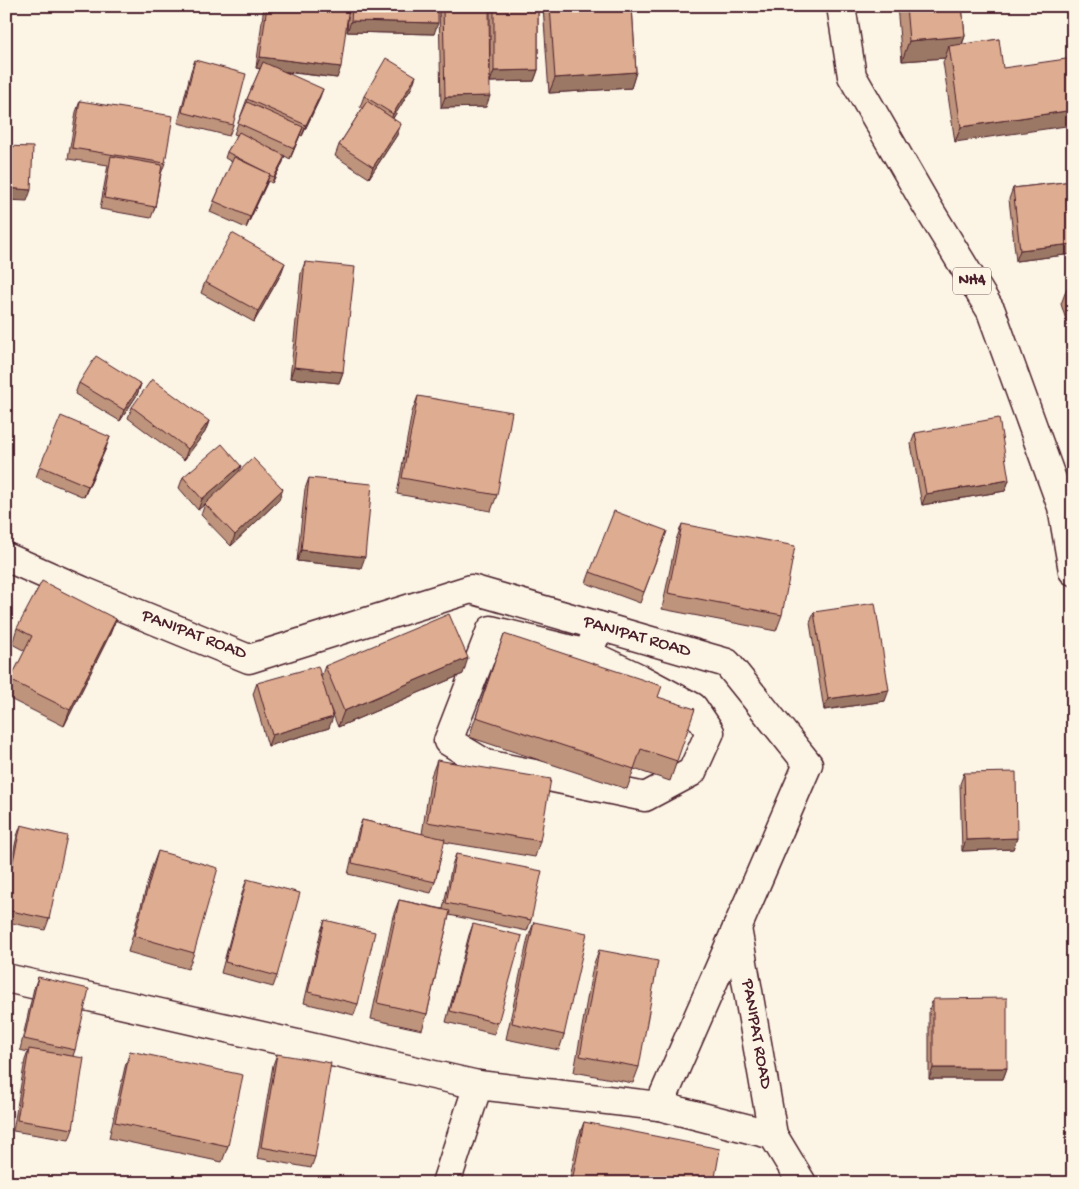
<svg xmlns="http://www.w3.org/2000/svg" width="1079" height="1189" viewBox="0 0 1079 1189" font-family="'Gochi Hand',sans-serif">
  <style>
    .lines { fill: none; stroke-linecap: round; stroke-linejoin: round }
    .minor-casing { stroke: #4a1f2b; stroke-width: 31 }
    .tertiary-casing { stroke: #4a1f2b; stroke-width: 31 }
    .trunk-casing { stroke: #4a1f2b; stroke-width: 31 }
    .minor { stroke: #fcf5e5; stroke-width: 28 }
    .tertiary { stroke: #fcf5e5; stroke-width: 28 }
    .trunk { stroke: #fcf5e5; stroke-width: 28 }
    .wall { fill: #bf947c; stroke: #4a1f2b }
    .shaded-wall { fill: #9b7865; stroke: #4a1f2b }
    .building { fill: #deac90; stroke: #4a1f2b }
    .labels { text-anchor: middle; dominant-baseline: central; stroke-width: 5; stroke-linejoin: round; paint-order: stroke }
    .shield { fill: #fcf5e5; stroke: #7f5f63; stroke-width: 1 }
    .shield-label { font-size: 16px; font-weight: bold; fill: #4a1f2b }
    .street-label { font-size: 18px; fill: #4a1f2b; stroke: #fcf5e5 }
  </style>
  <rect width="100%" height="100%" fill="#fcf5e5"/>
  <filter id="ink" filterUnits="userSpaceOnUse"><feTurbulence type="fractalNoise" baseFrequency=".02" numOctaves="2"/><feDisplacementMap in="SourceGraphic" scale="10" xChannelSelector="R" yChannelSelector="G"/><feConvolveMatrix kernelMatrix="1 2 1 2 8 2 1 2 1" color-interpolation-filters="sRGB"/></filter>
  <g filter="url(#ink)">
    <g class="lines">
      <g class="minor-casing">
        <g id="minor">
          <path d="M588 654 491 630 448 741 486 764 645 797 692 772 710 732 693 707 637 677 588 654 599 626"/>
          <path d="M6 978 478 1085"/>
          <path d="M659 1106 737 928"/>
          <path d="M446 1183 478 1085 659 1106 773 1135"/>
        </g>
      </g>
      <g class="tertiary-casing">
        <path id="tertiary" d="M6 557 83 591 249 659 471 589 727 663 808 764 737 928 773 1135 802 1183"/>
      </g>
      <g class="trunk-casing">
        <path id="trunk" d="M841 6 852 76 924 201 991 311 1062 507 1073 571"/>
      </g>
      <use href="#minor" class="minor"/>
      <use href="#tertiary" class="tertiary"/>
      <use href="#trunk" class="trunk"/>
    </g>
    <g class="wall">
      <path d="M264 6H438L434 34 347 32 348 16 337 78 284 72 319 100 302 136 300 135 290 159 283 155V162L272 183 268 181 246 228 210 212 214 201 232 162 225 158 227 152 237 135 234 134 247 99 260 69 256 68Z"/>
      <path d="M439 6H489L486 107 441 108Z"/>
      <path d="M490 6H538V70L534 81 490 82Z"/>
      <path d="M543 6H632L636 72 631 88 549 93Z"/>
      <path d="M897 6H962L965 36 962 45 999 39 955 142 943 62 945 58 902 61Z"/>
      <path d="M195 60 233 125 229 136 178 123 191 71Z"/>
      <path d="M412 87 393 118 397 135 369 178 335 156 339 145 362 109 360 107 364 96Z"/>
      <path d="M80 101 165 163 161 174 155 207 151 218 100 209 108 165 68 159 76 112Z"/>
      <path d="M1073 181V254L1016 261 1009 199 1013 188Z"/>
      <path d="M305 262 343 372 339 383 290 378 301 273Z"/>
      <path d="M281 274 254 322 201 293 205 282Z"/>
      <path d="M1073 286V342L1061 304 1067 288Z"/>
      <path d="M79 383 141 384 137 395 120 421 75 394Z"/>
      <path d="M418 396 497 495 491 511 397 494 412 412Z"/>
      <path d="M132 407 209 421 205 432 184 460 128 418Z"/>
      <path d="M915 433 1009 480 1005 491 922 505 911 444Z"/>
      <path d="M106 448 84 497 36 477 40 466Z"/>
      <path d="M239 472 279 500 231 546 201 515 205 504 208 501 198 510 179 488 183 477Z"/>
      <path d="M309 478 361 568 297 561 305 489Z"/>
      <path d="M682 524 782 615 776 631 662 609 676 540Z"/>
      <path d="M667 531 640 603 586 583 590 572Z"/>
      <path d="M814 612 885 701 824 710 810 623Z"/>
      <path d="M116 619 110 634 64 726 6 697V690L10 680 25 651 12 644 17 628Z"/>
      <path d="M504 634 677 761 670 781 634 769 627 789 469 737Z"/>
      <path d="M325 666 463 674 338 727 330 707 329 728 268 746 253 694 257 683 321 677Z"/>
      <path d="M437 760 540 841 535 857 444 842 435 882 431 893 348 874 358 831 362 820 422 834 431 776Z"/>
      <path d="M964 773 1017 838 1013 849 962 851 960 784Z"/>
      <path d="M21 825 49 919 45 930 6 922V886L17 836Z"/>
      <path d="M158 851 194 953 188 969 128 952 152 867Z"/>
      <path d="M456 854 531 920 527 931 449 915 427 1014 422 1030 371 1019 393 916 399 900 443 909 452 865Z"/>
      <path d="M247 879 277 976 273 987 221 973 243 890Z"/>
      <path d="M325 920 358 1004 354 1015 304 1003 321 931Z"/>
      <path d="M534 922 564 1035 559 1050 506 1039 528 938Z"/>
      <path d="M473 924 498 1023 494 1034 446 1022 469 935Z"/>
      <path d="M599 950 639 1067 633 1083 574 1072 593 966Z"/>
      <path d="M38 977 75 1050 73 1056V1129L69 1140 13 1131 25 1060 28 1052 20 1050 34 988Z"/>
      <path d="M933 999 1007 1068 1003 1079H929V1010Z"/>
      <path d="M130 1051 228 1146 222 1162 109 1138 125 1067Z"/>
      <path d="M277 1054 315 1157 311 1168 257 1158 273 1065Z"/>
      <path d="M584 1122 714 1183H569L578 1138Z"/>
    </g>
    <g class="shaded-wall">
      <path d="M351 21 438 23 434 34 347 32Z"/>
      <path d="M965 36 957 57 949 46 945 58 902 61 909 41Z"/>
      <path d="M260 57 341 67 337 78 256 68Z"/>
      <path d="M538 70 534 81 490 82 494 71Z"/>
      <path d="M636 72 631 88 549 93 555 78Z"/>
      <path d="M416 76 412 87 389 125 393 114Z"/>
      <path d="M323 89 319 100 302 136 306 125Z"/>
      <path d="M490 96 486 107 441 108 445 97Z"/>
      <path d="M1073 110V125L955 142 961 127Z"/>
      <path d="M401 124 397 135 369 178 373 167Z"/>
      <path d="M303 127 299 138 290 159 294 148Z"/>
      <path d="M285 156 283 162 272 183 274 177Z"/>
      <path d="M270 174 266 184 246 228 250 217Z"/>
      <path d="M6 188 31 190 27 201 6 200Z"/>
      <path d="M1073 244V254L1016 261 1020 250Z"/>
      <path d="M285 263 281 274 254 322 258 311Z"/>
      <path d="M294 367 343 372 339 383 290 378Z"/>
      <path d="M141 384 137 395 120 421 124 410Z"/>
      <path d="M209 421 205 432 184 460 188 449Z"/>
      <path d="M110 437 106 448 84 497 88 486Z"/>
      <path d="M241 466 237 477 198 510 202 499Z"/>
      <path d="M1009 480 1005 491 922 505 926 494Z"/>
      <path d="M283 489 279 500 231 546 235 535Z"/>
      <path d="M301 550 365 557 361 568 297 561Z"/>
      <path d="M116 619 110 634 64 726 70 710Z"/>
      <path d="M468 658 463 674 338 727 344 711Z"/>
      <path d="M889 690 885 701 824 710 828 699Z"/>
      <path d="M333 717 329 728 268 746 272 735Z"/>
      <path d="M1017 838 1013 849 962 851 966 840Z"/>
      <path d="M933 1068H1007L1003 1079H929Z"/>
    </g>
    <g class="building">
      <path d="M267 6H349L341 67 260 57Z"/>
      <path d="M352 6H438V23L351 21Z"/>
      <path d="M443 6H489L490 96 445 97Z"/>
      <path d="M494 6H538V70L494 71Z"/>
      <path d="M550 6H632L636 72 555 78Z"/>
      <path d="M906 6H962L965 36 909 41Z"/>
      <path d="M999 39 1003 68 1073 58V110L961 127 949 46Z"/>
      <path d="M386 58 416 76 393 114 364 96Z"/>
      <path d="M195 60 246 74 233 125 182 112Z"/>
      <path d="M263 62 323 89 306 125 247 99Z"/>
      <path d="M80 101 173 116 165 163 72 148Z"/>
      <path d="M367 101 401 124 373 167 339 145Z"/>
      <path d="M247 102 303 127 294 148 238 123Z"/>
      <path d="M239 132 285 156 274 177 269 175 270 174 250 164 227 152Z"/>
      <path d="M6 146 33 147 31 190 6 188Z"/>
      <path d="M111 156 162 165 155 207 104 198Z"/>
      <path d="M234 157 270 174 250 217 214 201Z"/>
      <path d="M1073 181V244L1020 250 1013 188Z"/>
      <path d="M232 233 285 263 258 311 205 282Z"/>
      <path d="M305 262 355 267 343 372 294 367Z"/>
      <path d="M1073 286V307L1067 288Z"/>
      <path d="M96 356 141 384 124 410 79 383Z"/>
      <path d="M152 379 209 421 188 449 132 407Z"/>
      <path d="M418 396 512 412 497 495 402 478Z"/>
      <path d="M61 416 110 437 88 486 40 466Z"/>
      <path d="M999 418 1009 480 926 494 915 433Z"/>
      <path d="M222 444 241 466 202 499 183 477Z"/>
      <path d="M253 458 283 489 235 535 205 504Z"/>
      <path d="M309 478 372 484 365 557 301 550Z"/>
      <path d="M614 511 667 531 644 592 590 572Z"/>
      <path d="M682 524 795 546 782 615 668 593Z"/>
      <path d="M42 581 116 619 70 710 10 680 32 636 17 628Z"/>
      <path d="M875 603 889 690 828 699 814 612Z"/>
      <path d="M449 614 468 658 344 711 325 666Z"/>
      <path d="M504 634 662 686 658 697 695 709 677 761 641 749 634 769 476 717Z"/>
      <path d="M318 666 333 717 272 735 257 683Z"/>
      <path d="M437 760 551 779 540 841 427 822Z"/>
      <path d="M1016 772 1017 838 966 840 964 773Z"/>
      <path d="M362 820 445 839 435 882 352 863Z"/>
      <path d="M21 825 67 836 49 919 6 910V893Z"/>
      <path d="M158 851 218 868 194 953 134 936Z"/>
      <path d="M456 854 542 871 531 920 446 903Z"/>
      <path d="M247 879 300 893 277 976 225 962Z"/>
      <path d="M399 900 450 911 427 1014 377 1003Z"/>
      <path d="M325 920 375 932 358 1004 308 992Z"/>
      <path d="M534 922 587 933 564 1035 512 1023Z"/>
      <path d="M473 924 522 936 498 1023 450 1011Z"/>
      <path d="M599 950 658 961 639 1067 580 1056Z"/>
      <path d="M38 977 89 989 75 1050 24 1039Z"/>
      <path d="M1007 998V1068H933V999Z"/>
      <path d="M29 1049 84 1058 73 1129 17 1120Z"/>
      <path d="M130 1051 243 1075 228 1146 115 1122Z"/>
      <path d="M277 1054 331 1063 315 1157 261 1147Z"/>
      <path d="M584 1122 720 1149 714 1183H582L572 1181Z"/>
    </g>
  </g>
  <g class="labels">
    <rect class="shield" x="953" y="267.5" width="38" height="27" rx="4"/>
    <g class="shield-label">
      <text x="972" y="281">NH4</text>
    </g>
    <g class="street-label">
      <text transform="translate(194 635) rotate(21)">PANIPAT ROAD</text>
      <text transform="translate(637 637) rotate(16)">PANIPAT ROAD</text>
      <text transform="translate(756 1034) rotate(80)">PANIPAT ROAD</text>
    </g>
  </g>
  <rect width="1079" height="1189" fill="none" stroke="#fcf5e5" stroke-width="25"/>
  <rect x="12" y="12" width="1054" height="1164" fill="none" stroke="#4a1f2b" stroke-width="2" filter="url(#ink)"/>
</svg>
